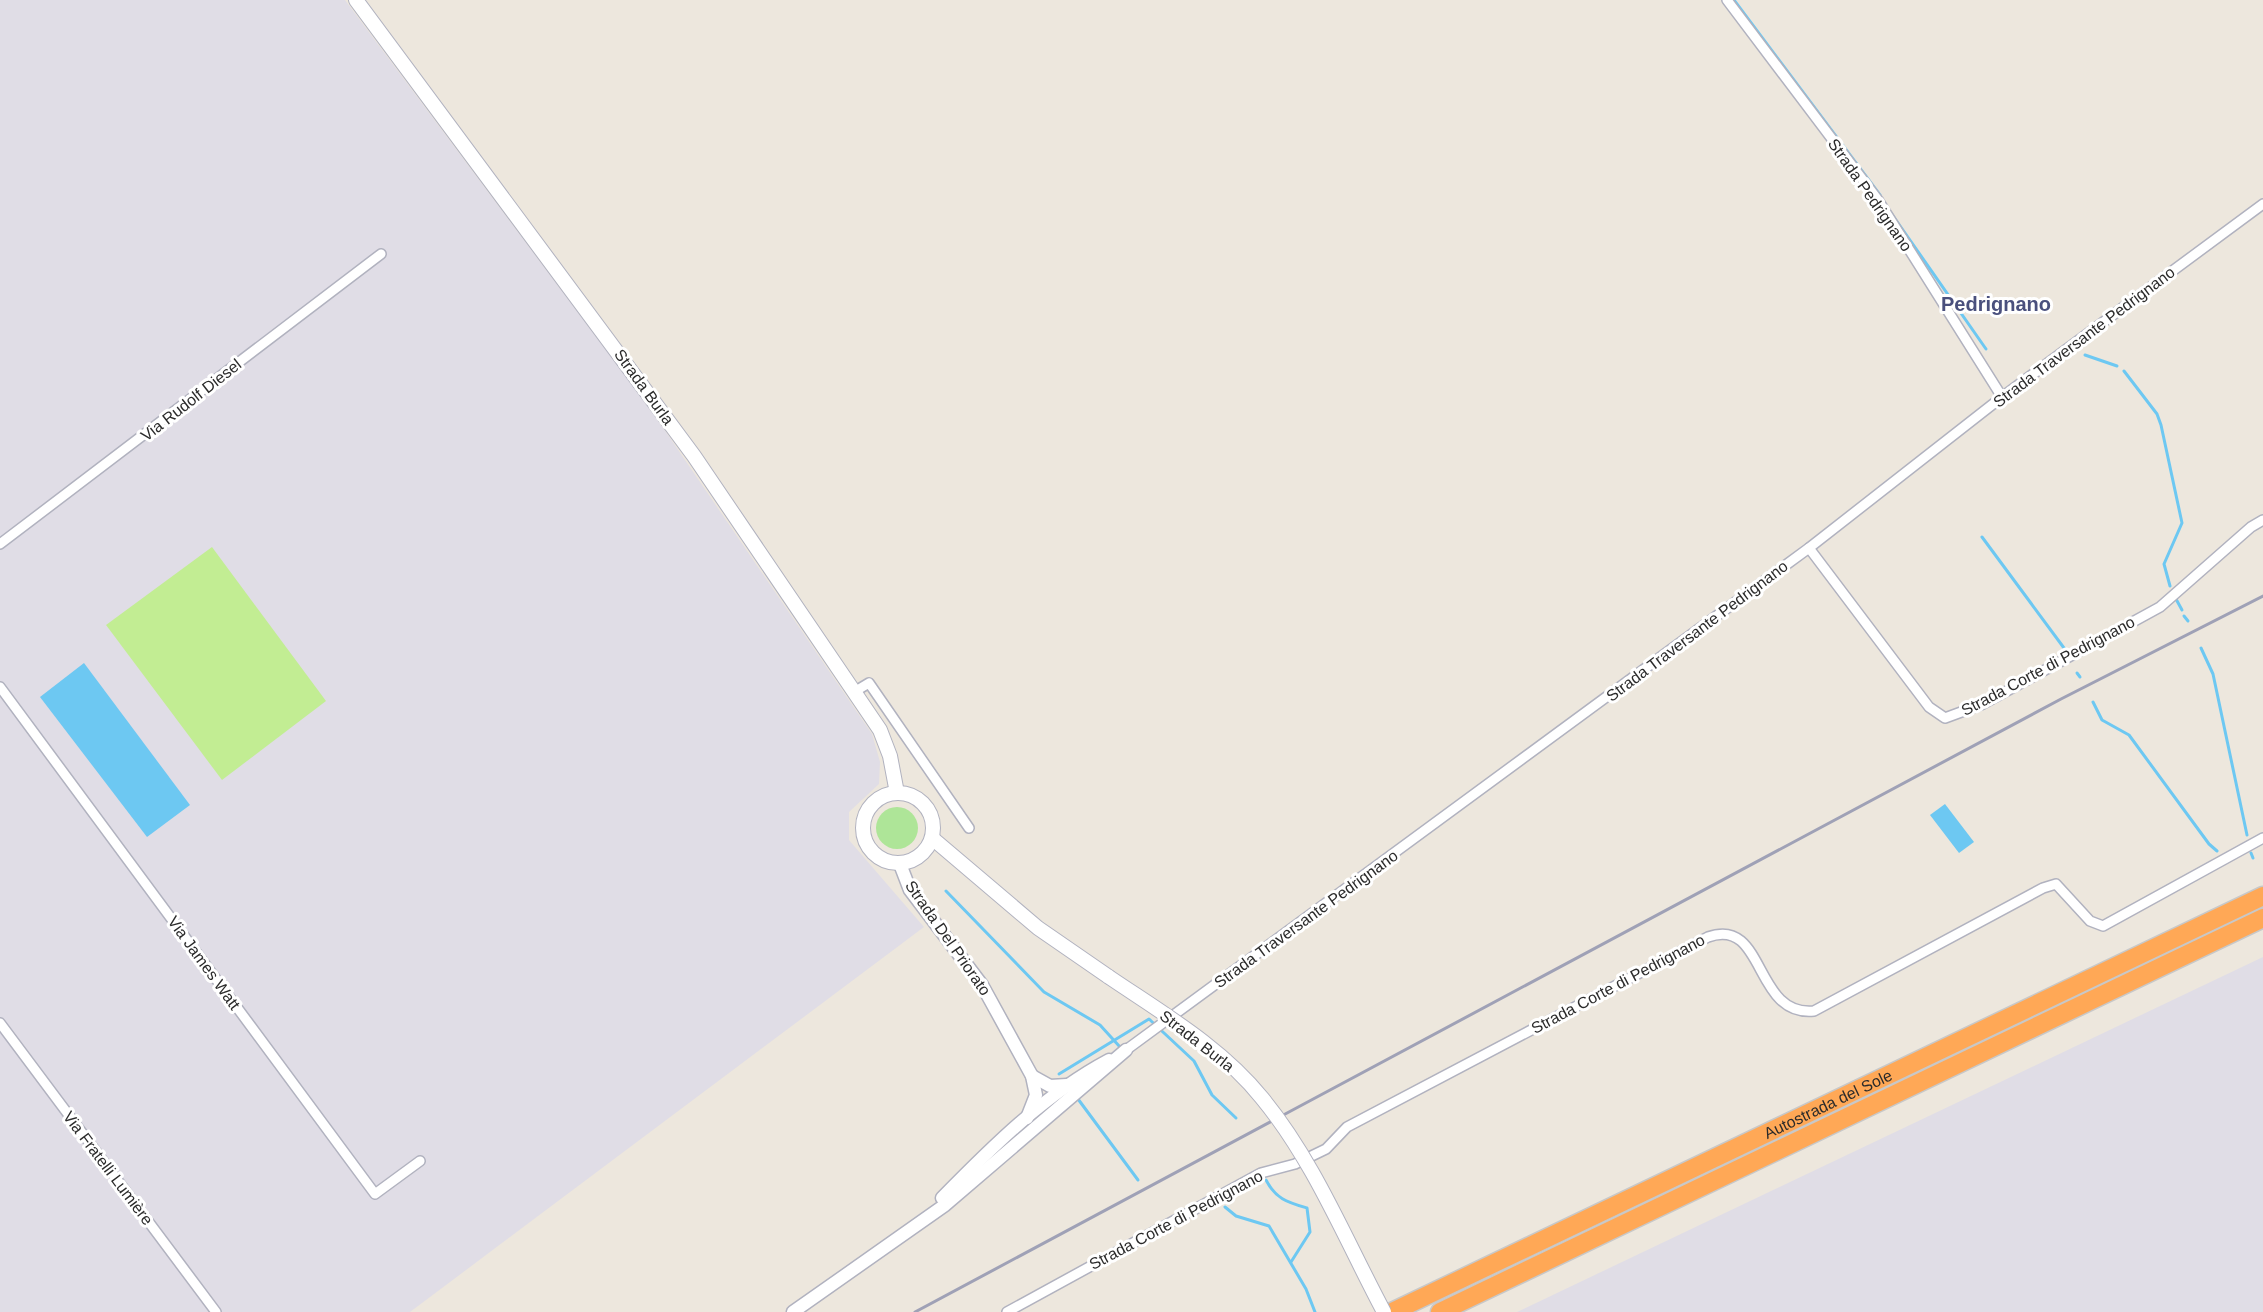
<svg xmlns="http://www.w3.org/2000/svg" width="2263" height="1312" viewBox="0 0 2263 1312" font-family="Helvetica,sans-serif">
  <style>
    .industrial { fill: #e0dde6 }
    .green { fill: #aee598 }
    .pitch { fill: #c2ed93 }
    .water { fill: #6dc8f2 }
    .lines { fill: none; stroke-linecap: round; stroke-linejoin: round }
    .stream { stroke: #6dc8f2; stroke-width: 3 }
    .minor-casing { stroke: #b1b2bf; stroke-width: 12 }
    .tertiary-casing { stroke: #b1b2bf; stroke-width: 15 }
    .secondary-casing { stroke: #b1b2bf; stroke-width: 16 }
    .motorway-casing { stroke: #c8c8c8; stroke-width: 21 }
    .minor { stroke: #fff; stroke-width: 9 }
    .tertiary { stroke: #fff; stroke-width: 12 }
    .secondary { stroke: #fff; stroke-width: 14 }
    .motorway { stroke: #ffa856; stroke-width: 18 }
    .rail { stroke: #9fa1b6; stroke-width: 3 }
    .secondary-bridge-casing { stroke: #b1b2bf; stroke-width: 16; stroke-linecap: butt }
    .secondary-bridge { stroke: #fff; stroke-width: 14 }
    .labels { text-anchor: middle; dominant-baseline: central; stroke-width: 6; stroke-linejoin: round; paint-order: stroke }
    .street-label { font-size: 16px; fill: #2b2b2b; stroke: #fff }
    .quarter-label { font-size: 20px; font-weight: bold; fill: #4a507d; stroke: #fff }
  </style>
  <rect width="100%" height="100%" fill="#ede7dd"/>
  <g class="industrial">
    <path d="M0 0H345L655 416 872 734 880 762 879 784 849 812V840L924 927 410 1312H0Z"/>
    <path d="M2263 957V1312H1517Z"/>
  </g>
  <circle class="green" cx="897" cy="828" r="21"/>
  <path class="pitch" d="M212 547 326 701 222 780 106 625Z"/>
  <g class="water">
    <path d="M84 663 190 805 147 837 40 697Z"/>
    <path d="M1945 804 1974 842 1959 853 1930 815Z"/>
  </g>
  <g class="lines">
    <g class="stream">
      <path d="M1734 0 1880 195"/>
      <path d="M1891 213 1986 349"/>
      <path d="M2085 355 2117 366"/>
      <path d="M2124 371 2157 414 2161 425 2182 523 2164 564 2170 586"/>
      <path d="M1982 537 2064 648"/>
      <path d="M2176 599 2182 610"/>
      <path d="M2184 616 2188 621"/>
      <path d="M2201 648 2213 674 2247 835"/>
      <path d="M2077 673 2080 677"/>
      <path d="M2093 702 2102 720 2129 735 2209 844 2217 851"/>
      <path d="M2251 853 2253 858"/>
      <path d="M946 891 1044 992 1100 1025 1120 1047"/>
      <path d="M1059 1074 1149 1019 1194 1061 1212 1095 1236 1118"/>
      <path d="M1078 1099 1138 1180"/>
      <path d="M1266 1180C1276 1199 1287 1202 1307 1208L1310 1232 1291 1262"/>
      <path d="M1225 1207 1236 1216 1269 1226 1306 1289 1315 1312"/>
    </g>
    <g class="minor-casing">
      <g id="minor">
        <path d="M1727 0 1878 200 2002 397"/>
        <path d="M0 544 381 254"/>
        <path d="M1809 548 1929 707 1945 718 1983 704 2160 607 2251 527 2263 520"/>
        <path d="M0 687 375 1194 420 1161"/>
        <path d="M854 692 869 683 969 828"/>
        <path d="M0 1023 216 1312"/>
        <path d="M1126 1050 1809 548 2002 397 2263 204"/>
        <path d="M1007 1312 1261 1173 1295 1164 1326 1149 1347 1127 1708 937C1766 916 1753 1017 1814 1011L2043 888 2056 884 2090 921 2103 926 2263 838"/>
      </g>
    </g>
    <g class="tertiary-casing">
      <g id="tertiary">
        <path d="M900 864 910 890 982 985 1032 1076 1036 1095 1027 1118"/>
        <path d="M1032 1076 1050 1086 1067 1085"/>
        <path d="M942 1198C992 1147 1045 1094 1109 1060"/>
        <path d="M793 1312 945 1205 1126 1050"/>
      </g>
    </g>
    <g class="secondary-casing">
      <g id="secondary">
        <path d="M356 0 694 456 842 674 880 730 890 756 897 793"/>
        <circle cx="898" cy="828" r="35"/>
        <path d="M932 838 1038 928 1109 977"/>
      </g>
    </g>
    <g class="motorway-casing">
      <g id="motorway">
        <path id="s1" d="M1392 1312 2263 896"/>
        <path d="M1440 1312 2263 918"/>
      </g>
    </g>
    <use href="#minor" class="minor"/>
    <use href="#tertiary" class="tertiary"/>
    <use href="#secondary" class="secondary"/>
    <use href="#motorway" class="motorway"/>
    <path class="rail" d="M915 1312 2061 699 2263 596"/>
    <g class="secondary-bridge-casing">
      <path id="secondary-bridge" d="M1109 977C1162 1013 1221 1047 1262 1098 1314 1161 1346 1241 1384 1312"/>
    </g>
    <use href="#secondary-bridge" class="secondary-bridge"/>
  </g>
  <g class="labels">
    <g class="street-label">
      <text transform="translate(1870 195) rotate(55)">Strada Pedrignano</text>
      <text transform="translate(2084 337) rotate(-37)">Strada Traversante Pedrignano</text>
      <text transform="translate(644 387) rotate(54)">Strada Burla</text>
      <text transform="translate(191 400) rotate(-38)">Via Rudolf Diesel</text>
      <text transform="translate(1697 631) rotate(-37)">Strada Traversante Pedrignano</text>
      <text transform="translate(2048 666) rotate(-28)">Strada Corte di Pedrignano</text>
      <text transform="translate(1306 919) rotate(-36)">Strada Traversante Pedrignano</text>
      <text transform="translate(948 938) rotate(55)">Strada Del Priorato</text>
      <text transform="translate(204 963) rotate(54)">Via James Watt</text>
      <text transform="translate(1618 984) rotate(-28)">Strada Corte di Pedrignano</text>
      <text transform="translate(1197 1041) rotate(38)">Strada Burla</text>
      <text stroke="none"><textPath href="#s1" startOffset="483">Autostrada del Sole</textPath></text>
      <text transform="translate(108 1168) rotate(53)">Via Fratelli Lumière</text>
      <text transform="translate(1176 1220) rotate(-28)">Strada Corte di Pedrignano</text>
    </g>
    <g class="quarter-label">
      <text x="1996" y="304">Pedrignano</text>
    </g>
  </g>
</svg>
